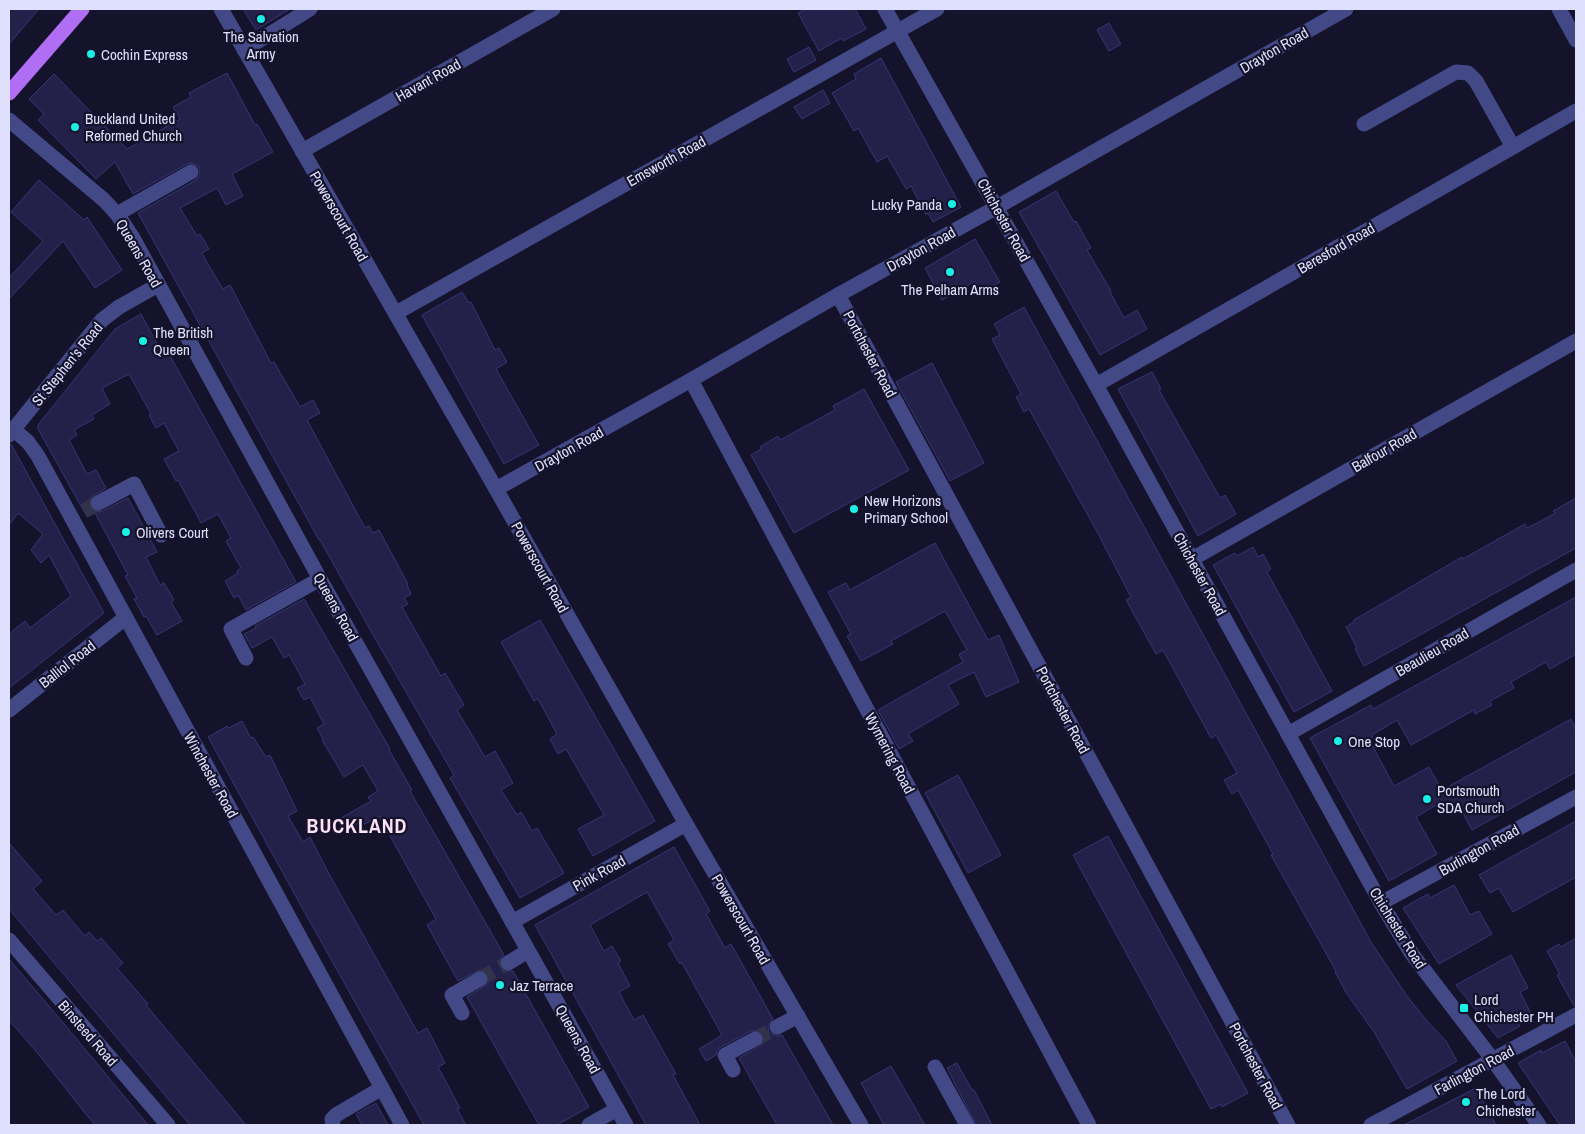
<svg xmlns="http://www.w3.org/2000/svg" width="1585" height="1134" viewBox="0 0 1585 1134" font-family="'Archivo Narrow',sans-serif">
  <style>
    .building { fill: #23214a; stroke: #383475 }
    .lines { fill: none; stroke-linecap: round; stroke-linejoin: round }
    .minor-tunnel { stroke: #32324a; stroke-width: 15; stroke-dasharray: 15 8; stroke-linecap: butt }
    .minor { stroke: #424986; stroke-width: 15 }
    .major { stroke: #b06ef5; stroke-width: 15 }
    .poi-dot { fill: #19efe7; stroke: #14132b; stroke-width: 2 }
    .labels { text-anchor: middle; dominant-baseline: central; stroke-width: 4.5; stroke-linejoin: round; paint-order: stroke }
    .poi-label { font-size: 15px; fill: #dfe0fd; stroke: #14132b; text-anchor: start }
    .street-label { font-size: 15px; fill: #dfe0fd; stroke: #14132b }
    .district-label { font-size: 20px; font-weight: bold; letter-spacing: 1px; fill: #fde1f7; stroke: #14132b }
  </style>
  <rect width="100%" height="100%" fill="#14132b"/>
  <g class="building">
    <path d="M9 9H39L9 44Z"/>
    <path d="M243 9H290L256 30Z"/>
    <path d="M806 9H855L866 29 843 41 842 38 819 51 798 13Z"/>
    <path d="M1109 23 1121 44 1109 51 1097 30Z"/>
    <path d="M809 47 816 60 794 72 787 59Z"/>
    <path d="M881 58 961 207 933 222 928 213 926 215 911 186 906 189 887 156 877 162 858 128 854 131 832 93 856 79 854 74Z"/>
    <path d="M227 73 255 125 257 124 273 152 232 174 243 196 226 205 217 188 180 208 197 236 200 234 209 249 202 253 209 266 223 289 230 285 271 363 274 362 300 407 313 400 320 413 307 420 365 528 369 526 373 533 379 530 408 584 407 585 411 594 404 598 408 604 402 607 441 676 445 673 464 705 457 710 485 757 495 751 513 783 501 790 517 815 521 812 532 831 537 828 564 873 520 898 450 778 454 775 372 633 320 540H319L138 213 196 180 200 173 199 167 192 163 187 164 133 194 115 162 96 179 38 120 44 114 29 99 54 74 127 149 180 119 173 107 191 97 189 93Z"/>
    <path d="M823 90 830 103 802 119 794 107Z"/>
    <path d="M39 180 84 220 87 217 122 270 95 288 63 241 9 299V278L43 241 11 212Z"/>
    <path d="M1056 191 1074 222 1076 221 1091 248 1087 250 1111 291 1110 292 1124 318 1137 310 1147 329 1100 355 1019 212Z"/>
    <path d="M975 239 1000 282 982 292 975 281 942 300 925 268Z"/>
    <path d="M462 292 469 303 471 302 495 350 499 348 507 362 496 369 539 445 504 464 422 315Z"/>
    <path d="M1024 307 1371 942 1407 996 1427 1021 1446 1041 1457 1061 1407 1089 1374 1032 1347 994 1335 972 1336 971 1271 855 1273 854 1238 790 1232 794 1224 780 1237 773 1216 735 1211 738 1163 650 1156 654 1126 600 1131 597 1095 528 1029 409 1024 412 1016 397 1021 394 992 339 1000 335 994 324Z"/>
    <path d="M141 314 159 347 164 345 296 582 246 610 238 595 234 598 225 581 238 573 237 571 241 568 226 541 231 538 218 514 201 523 178 480 176 481 164 459 179 451 164 423 156 428 149 415 151 414 129 374 102 388 110 404 92 415 94 419 74 430 77 435 69 440 87 474 96 470 106 488 90 498 89 503 90 508 97 512 102 511 128 498 157 552 146 557 160 585 164 583 174 600 171 602 182 621 157 635 146 616 144 617 134 599 137 598 125 576 128 575 95 513 87 517 38 429V425L115 329Z"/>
    <path d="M932 363 984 463 950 481 896 382Z"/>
    <path d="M1152 372 1161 389 1159 390 1211 482 1220 498 1225 495 1236 514 1198 536 1118 389Z"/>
    <path d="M864 389 909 470 794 533 751 455 761 449 760 447 778 436 780 440 835 410 833 406Z"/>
    <path d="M9 444H11L104 613 9 688V634L25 621 30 628 71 596 49 555 41 563 31 550 43 534 18 513 9 525Z"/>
    <path d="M1576 498V548L1364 666 1355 649 1357 648 1346 627 1354 622V620L1462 557 1463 559 1484 547 1525 524 1527 528 1541 521 1555 513 1553 511Z"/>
    <path d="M935 543 988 640 999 635 1019 682 986 697 974 672 948 685 959 704 908 734 913 741 899 749 878 710 963 662 959 654 967 650 945 611 891 641 893 644 861 661 847 636 851 634 828 592 846 583 850 590Z"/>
    <path d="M1253 547 1258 557 1263 554 1271 569 1267 572 1332 691 1294 712 1213 565 1235 553 1237 556Z"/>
    <path d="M1576 597V654L1550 669 1546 662 1511 682 1514 688 1490 701 1492 705 1475 714 1474 710 1411 745 1397 720 1372 735 1373 737 1369 739 1394 786 1429 767 1442 790 1571 719 1576 730V772L1472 830 1459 806 1444 814 1438 804 1416 817 1437 854 1389 881 1310 738 1371 705 1373 709Z"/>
    <path d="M304 599 390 749 389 750 412 790 410 791 504 955 500 959V967L504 971H513L589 1107 557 1125H539L467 997 488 984 489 980 488 975 485 971 480 970 458 981 427 925 436 919 379 816 349 833 341 818 371 801 368 797 378 791 363 765 344 777 322 740 323 739 317 728 324 724 310 697 304 700 297 688 305 684 289 655 284 658 272 637 252 648 244 634 256 628 255 626Z"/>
    <path d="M540 620 655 821 593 856 578 829 604 815 566 749 558 754 550 739 557 734 538 699 534 701 501 642Z"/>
    <path d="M242 721 251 738 253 737 266 757 270 755 297 811 288 816 303 842 310 837 328 872 418 1033 427 1028 445 1063 438 1067 460 1108 457 1109 466 1125H424L305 913 208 737 227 726 229 728Z"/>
    <path d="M958 775 1001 855 968 873 925 793Z"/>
    <path d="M1576 821V877L1513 912 1499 888 1490 893 1479 875Z"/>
    <path d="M1108 836 1248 1093 1222 1107 1221 1104 1211 1109 1073 855Z"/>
    <path d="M9 843 42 881 33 889 56 915 63 910 85 936 89 932 97 941 101 938 123 963 117 968 148 1004 146 1005 246 1125H190L9 909Z"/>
    <path d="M674 847 710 911 706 914 725 948 731 944 773 1019 768 1026 769 1032 776 1036 782 1035 833 1125H777L739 1058 763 1044V1035L760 1031H751L721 1047 717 1050 716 1055 706 1061 699 1049 722 1035 682 963 680 964 668 944 674 940 647 892 590 925 604 951 612 946 621 961 618 963 630 986 619 992 634 1020 643 1015 676 1074 673 1075 700 1125H646L535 925Z"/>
    <path d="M1454 885 1470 915 1479 911 1492 934 1439 964 1403 908 1428 894 1430 898Z"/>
    <path d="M1576 938V1006H1574L1557 975 1560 974 1547 951 1559 944 1561 947Z"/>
    <path d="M1511 955 1528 988 1520 992 1532 1015 1518 1023 1520 1026 1498 1038 1456 985Z"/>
    <path d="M9 959 65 1025 148 1125H95L85 1113 40 1056 9 1020Z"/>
    <path d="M1565 1041 1576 1062V1125H1560L1518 1063 1541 1050 1542 1053Z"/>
    <path d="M957 1063 972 1090H974L992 1125H976L947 1068Z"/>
    <path d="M891 1066 899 1080 925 1125H884L861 1083Z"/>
    <path d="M1476 1088 1496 1125H1404Z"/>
    <path d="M376 1103 388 1125H362L356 1114Z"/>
  </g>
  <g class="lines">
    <g class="minor-tunnel">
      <path d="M84 511 98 503"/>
      <path d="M480 979 508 963"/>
      <path d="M755 1039 777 1027"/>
    </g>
    <g class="minor">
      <path d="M221 9 496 489 686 824 861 1125"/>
      <path d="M885 9 1096 385 1381 903 1412 954 1493 1060 1539 1125"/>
      <path d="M1559 9 1576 40"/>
      <path d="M244 50 310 9"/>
      <path d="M9 120 104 200 117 214 133 238 320 579 626 1125"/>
      <path d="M1364 124 1456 72 1468 73 1476 81 1513 147"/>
      <path d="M302 151 553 9"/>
      <path d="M117 214 191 172"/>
      <path d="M838 295 1288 1125"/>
      <path d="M396 313 937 9"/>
      <path d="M691 380 1089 1125"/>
      <path d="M1096 385 1576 111"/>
      <path d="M13 429 28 442 38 456 402 1125"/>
      <path d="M9 435 102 320 119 307 158 285"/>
      <path d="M496 489 691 380 838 295 997 207 1346 9"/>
      <path d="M98 503 134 484 161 535"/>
      <path d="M1192 559 1576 341"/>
      <path d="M246 658 231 629 320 579"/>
      <path d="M9 710 125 618"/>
      <path d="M1288 734 1576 570"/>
      <path d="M1381 903 1576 797"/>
      <path d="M512 922 686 824"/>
      <path d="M9 940 168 1125"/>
      <path d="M508 963 528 951"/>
      <path d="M462 1013 452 995 480 979"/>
      <path d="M777 1027 798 1016"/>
      <path d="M935 1067 967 1125"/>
      <path d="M733 1070 725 1055 755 1039"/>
      <path d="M333 1125 332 1119 336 1115 382 1088"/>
      <path d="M589 1125 617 1109"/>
      <path d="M1371 1125 1576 1015"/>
    </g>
    <path class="major" d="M9 93 82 9"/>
  </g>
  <g class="poi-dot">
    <circle cx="261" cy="19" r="5"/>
    <circle cx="91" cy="54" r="5"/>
    <circle cx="75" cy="127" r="5"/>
    <circle cx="952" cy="204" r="5"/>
    <circle cx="950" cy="272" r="5"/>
    <circle cx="143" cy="341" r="5"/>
    <circle cx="854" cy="509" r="5"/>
    <circle cx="126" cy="532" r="5"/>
    <circle cx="1338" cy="741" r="5"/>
    <circle cx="1427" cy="799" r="5"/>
    <circle cx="500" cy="985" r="5"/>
    <rect x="1459" y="1003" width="10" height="10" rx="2.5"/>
    <circle cx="1466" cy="1102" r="5"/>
  </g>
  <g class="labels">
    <g class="poi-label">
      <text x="261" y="36" text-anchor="middle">The Salvation<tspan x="261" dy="17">Army</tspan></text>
      <text x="101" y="54">Cochin Express</text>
      <text x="85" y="118">Buckland United<tspan x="85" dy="17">Reformed Church</tspan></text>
      <text x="942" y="204" text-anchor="end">Lucky Panda</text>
      <text x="950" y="289" text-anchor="middle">The Pelham Arms</text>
      <text x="153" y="332">The British<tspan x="153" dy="17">Queen</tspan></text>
      <text x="864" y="500">New Horizons<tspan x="864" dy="17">Primary School</tspan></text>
      <text x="136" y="532">Olivers Court</text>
      <text x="1348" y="741">One Stop</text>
      <text x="1437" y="790">Portsmouth<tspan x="1437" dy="17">SDA Church</tspan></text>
      <text x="510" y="985">Jaz Terrace</text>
      <text x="1474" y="999">Lord<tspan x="1474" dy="17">Chichester PH</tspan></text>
      <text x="1476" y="1093">The Lord<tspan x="1476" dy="17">Chichester</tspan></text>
    </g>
    <g class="street-label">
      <text transform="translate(1274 50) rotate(-30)">Drayton Road</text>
      <text transform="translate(428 80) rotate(-29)">Havant Road</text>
      <text transform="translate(666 161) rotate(-29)">Emsworth Road</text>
      <text transform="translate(339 216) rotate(60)">Powerscourt Road</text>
      <text transform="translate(1004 220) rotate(61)">Chichester Road</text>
      <text transform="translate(1336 248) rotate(-30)">Beresford Road</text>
      <text transform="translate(921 249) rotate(-29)">Drayton Road</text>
      <text transform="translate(139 253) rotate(60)">Queens Road</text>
      <text transform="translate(870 354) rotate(62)">Portchester Road</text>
      <text transform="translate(67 364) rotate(-51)">St Stephen's Road</text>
      <text transform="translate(569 449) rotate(-29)">Drayton Road</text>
      <text transform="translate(1384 450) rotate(-30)">Balfour Road</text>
      <text transform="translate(540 567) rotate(61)">Powerscourt Road</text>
      <text transform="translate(1200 574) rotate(61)">Chichester Road</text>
      <text transform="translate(336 607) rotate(61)">Queens Road</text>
      <text transform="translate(1432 652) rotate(-30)">Beaulieu Road</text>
      <text transform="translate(67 664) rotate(-38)">Balliol Road</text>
      <text transform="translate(1063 710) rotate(62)">Portchester Road</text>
      <text transform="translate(890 753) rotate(62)">Wymering Road</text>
      <text transform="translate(211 775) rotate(61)">Winchester Road</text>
      <text transform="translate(1479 850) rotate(-29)">Burlington Road</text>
      <text transform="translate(599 873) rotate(-29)">Pink Road</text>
      <text transform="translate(741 919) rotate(60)">Powerscourt Road</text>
      <text transform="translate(1398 928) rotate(58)">Chichester Road</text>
      <text transform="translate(88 1033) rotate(49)">Binsteed Road</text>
      <text transform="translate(578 1039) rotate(61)">Queens Road</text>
      <text transform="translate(1256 1066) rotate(62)">Portchester Road</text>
      <text transform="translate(1474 1070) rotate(-28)">Farlington Road</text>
    </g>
    <g class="district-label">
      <text x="357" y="825">BUCKLAND</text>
    </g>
  </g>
  <rect width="1585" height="1134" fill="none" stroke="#dfe0fd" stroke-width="20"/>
</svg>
